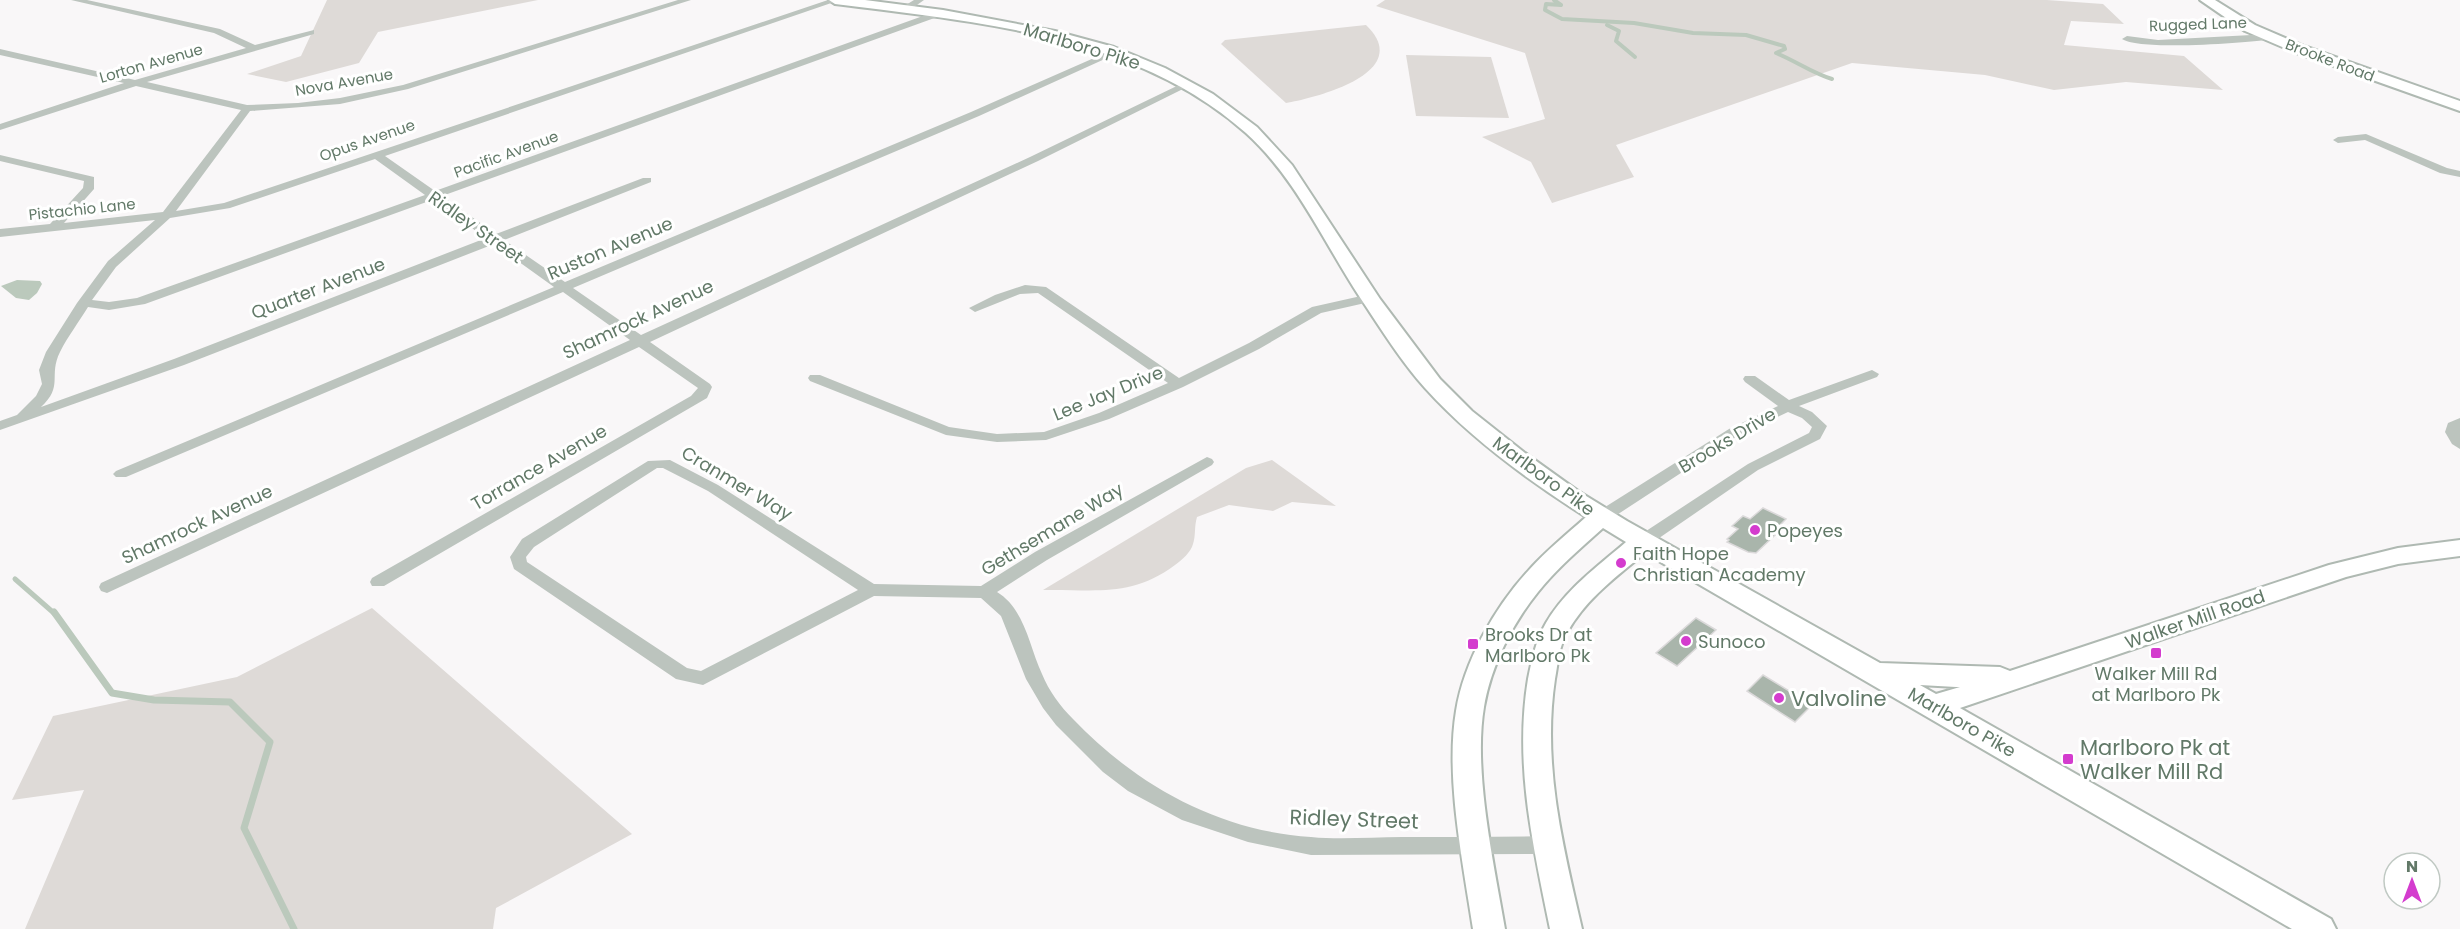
<svg xmlns="http://www.w3.org/2000/svg" width="2460" height="929" viewBox="0 0 2460 929" font-family="Poppins,sans-serif">
  <style>
    .green { fill: #dedad7 }
    .water { fill: #bbc9bc }
    .lines { fill: none; stroke-linecap: round; stroke-linejoin: round }
    .stream-far2 { stroke: #bbc9bc; stroke-width: 4 }
    .stream-far1 { stroke: #bbc9bc; stroke-width: 5 }
    .stream { stroke: #bbc9bc; stroke-width: 7 }
    .building { fill: #a9b5ab; stroke: #dbd9da; stroke-width: 1.5 }
    .secondary-casing { stroke: #afb9b2; stroke-width: 4 }
    .street { fill: #bcc4be; fill-rule: evenodd }
    .secondary { fill: #fff; fill-rule: evenodd }
    .poi-dot { fill: #d43cce; stroke: #fff; stroke-width: 2 }
    .labels { text-anchor: middle; dominant-baseline: central; stroke-width: 6; stroke-linejoin: round; paint-order: stroke }
    .far-street-label { font-size: 15px; fill: #627968; stroke: #fff }
    .street-label { font-size: 18px; fill: #627968; stroke: #fff }
    .poi-label { font-size: 18px; fill: #627968; stroke: #fff; text-anchor: start }
    .near-poi-label { font-size: 21px; fill: #627968; stroke: #fff; text-anchor: start }
    .near-street-label { font-size: 21px; fill: #627968; stroke: #fff }
  </style>
  <rect width="100%" height="100%" fill="#f9f7f8"/>
  <g class="green">
    <path d="M327 0H538L378 32 359 63 286 82 247 74 301 56Z"/>
    <path d="M1385 0H2047L2103 4 2124 24 2071 21 2064 45 2184 56 2223 90 2126 82 2054 90 1985 75 1852 63 1616 145 1634 177 1552 203 1531 162 1482 137 1545 119 1525 53 1376 6Z"/>
    <path d="M1366 25C1415 72 1319 97 1286 103L1221 44 1225 40Z"/>
    <path d="M1406 55 1491 57 1509 118 1416 116Z"/>
    <path d="M1272 460 1336 506 1292 502 1273 511 1229 505 1197 517C1194 527 1196 535 1193 544 1191 552 1182 560 1175 565 1131 598 1095 589 1043 590L1246 468Z"/>
    <path d="M372 608 632 834 496 908 493 929H25L84 790 12 800 53 716 237 677Z"/>
  </g>
  <path class="water" d="M17 280 40 281 42 284 37 293 29 300 16 298 1 286Z"/>
  <g class="lines">
    <g class="stream-far2">
      <path d="M1554 0 1561 5 1546 4 1545 10 1562 19 1634 23 1693 33 1746 35 1784 46 1785 49 1776 53C1796 61 1812 73 1832 79"/>
      <path d="M1607 25 1619 31 1616 41 1635 57"/>
    </g>
    <path class="stream-far1" d="M15 579 55 614"/>
    <path class="stream" d="M54 612 112 693 154 700 230 702 270 742 244 828 294 929"/>
  </g>
  <g class="building">
    <path d="M1763 508 1786 519 1773 532 1776 534 1756 553 1748 552 1727 542 1729 540 1727 539 1738 529 1732 526 1743 516 1750 519Z"/>
    <path d="M1696 618 1716 630 1677 666 1656 653Z"/>
    <path d="M1763 675 1812 705 1795 722 1747 691Z"/>
  </g>
  <g class="lines">
    <g class="secondary-casing">
      <g id="secondary">
        <path d="M829 0H865L943 10 1055 31 1114 47 1165 68 1213 94 1257 127 1292 165 1380 299 1440 379 1472 411 1525 453 1578 491 1627 521 1880 663 2000 667 2010 671 2329 565 2398 548 2460 540V556L2398 564 2346 577 1960 708 2331 919 2336 929H2292L1645 553C1617 576 1586 599 1568 631 1559 645 1558 663 1555 679 1542 765 1563 846 1582 929H1550C1533 846 1514 764 1528 679 1532 659 1536 640 1546 623 1566 589 1597 567 1626 542L1603 528C1581 548 1557 568 1538 592 1512 624 1491 666 1484 707 1473 771 1494 864 1505 929H1473C1463 863 1445 777 1456 711 1464 661 1495 607 1529 570 1546 551 1567 534 1586 517 1529 481 1471 439 1425 388 1401 361 1381 329 1361 299 1324 243 1296 178 1246 133 1135 34 976 22 835 4ZM1920 685 1956 687H1960L1936 694Z"/>
        <path d="M2200 0H2215L2255 25 2304 46 2460 101V111L2294 52 2245 31Z"/>
      </g>
    </g>
    <g class="street">
      <path d="M71 0H87L220 29 255 45 314 30V34L147 82 247 105 298 103 340 98 403 85 678 0H691L408 89 340 104 250 111 176 211 224 203 828 0H840L385 156 435 191 934 12H940V16L442 196 496 234 643 178H651V182L504 240 565 282 971 112 1110 51 1118 53 979 116 573 288 641 335 1030 157 1183 83 1191 85 1038 161 650 342 710 384 712 387 707 398 384 586H372L370 582 372 578 691 396 698 388 639 347 107 593 101 591 99 587 101 583 630 340 563 292 126 477H116L113 474 116 471 554 287 494 244 184 365 0 430V421L17 415 36 396 42 384 39 370 46 352 77 303 108 261 155 220 0 237V229L50 224 83 188 84 181 0 161V155L94 177V189L64 223 163 212 241 110 136 86 0 130V124L124 83 0 55V49L135 80 246 48 214 33ZM375 159 425 195 137 298 109 302 92 300 116 267 170 218 230 208ZM432 200 486 238 174 359 41 407C64 386 48 376 60 352 68 336 79 322 88 307L109 310 145 304Z"/>
      <path d="M914 0H924L907 12H901V8Z"/>
      <path d="M2270 34 2275 37 2273 39C2249 43 2139 51 2122 39L2127 36 2158 40Z"/>
      <path d="M2366 134 2447 168 2460 171V177L2440 173 2365 140 2338 143 2333 140 2338 137Z"/>
      <path d="M1025 285 1046 287 1179 378 1249 343 1312 307 1370 294 1376 298 1374 301 1321 313 1259 349 1183 387 1109 419 1046 440 997 442 946 435 810 381 808 378 810 375H820L949 427 997 434 1044 432 1099 413 1168 383 1038 293 1020 294 975 312 969 308 995 295Z"/>
      <path d="M1872 370 1879 374 1877 377 1799 406 1812 412 1827 426 1820 439 1758 470 1649 545H1637L1635 541 1637 537 1748 464 1809 433 1812 427 1802 418 1788 412 1739 435 1606 522H1594L1592 518 1594 514 1729 429 1778 406 1745 382 1743 379 1745 376H1755L1789 400Z"/>
      <path d="M2460 418V449L2452 444 2445 432 2448 423Z"/>
      <path d="M1207 457 1212 459 1214 462 1212 465 1047 560 997 592C1025 609 1029 646 1042 674 1049 691 1060 706 1073 719 1136 785 1218 831 1311 837 1341 840 1372 837 1402 837 1451 837 1499 837 1548 836L1555 839 1558 845 1555 851 1548 854 1311 855 1248 842 1182 820 1128 791 1103 772 1056 725 1043 708 1026 679 1001 616 981 598 874 596 703 685 676 679 514 569 510 557 522 539 648 461 670 460 718 485 874 584 981 586 1035 552ZM657 468H663L708 491 858 590 701 671 687 668 527 562 526 557 534 547Z"/>
    </g>
    <use href="#secondary" class="secondary"/>
  </g>
  <g class="poi-dot">
    <circle cx="1755" cy="530" r="6"/>
    <circle cx="1621" cy="563" r="6"/>
    <circle cx="1686" cy="641" r="6"/>
    <rect x="1467" y="638" width="12" height="12" rx="3"/>
    <rect x="2150" y="647" width="12" height="12" rx="3"/>
    <circle cx="1779" cy="698" r="6"/>
    <rect x="2062" y="753" width="12" height="12" rx="3"/>
  </g>
  <g class="labels">
    <g class="far-street-label">
      <text transform="translate(2198 24) rotate(-2)">Rugged Lane</text>
      <text transform="translate(2330 60) rotate(21)">Brooke Road</text>
      <text transform="translate(151 63) rotate(-16)">Lorton Avenue</text>
      <text transform="translate(344 82) rotate(-10)">Nova Avenue</text>
      <text transform="translate(367 140) rotate(-19)">Opus Avenue</text>
      <text transform="translate(506 154) rotate(-20)">Pacific Avenue</text>
      <text transform="translate(82 209) rotate(-6)">Pistachio Lane</text>
    </g>
    <g class="street-label">
      <text transform="translate(1082 46) rotate(17)">Marlboro Pike</text>
      <text transform="translate(476 227) rotate(35)">Ridley Street</text>
      <text transform="translate(610 248) rotate(-23)">Ruston Avenue</text>
      <text transform="translate(318 288) rotate(-21)">Quarter Avenue</text>
      <text transform="translate(638 319) rotate(-25)">Shamrock Avenue</text>
      <text transform="translate(1108 393) rotate(-22)">Lee Jay Drive</text>
      <text transform="translate(1727 440) rotate(-31)">Brooks Drive</text>
      <text transform="translate(539 467) rotate(-30)">Torrance Avenue</text>
      <text transform="translate(1544 476) rotate(36)">Marlboro Pike</text>
      <text transform="translate(737 483) rotate(31)">Cranmer Way</text>
      <text transform="translate(197 524) rotate(-25)">Shamrock Avenue</text>
      <text transform="translate(1052 529) rotate(-31)">Gethsemane Way</text>
      <text transform="translate(2195 619) rotate(-19)">Walker Mill Road</text>
      <text transform="translate(1962 722) rotate(30)">Marlboro Pike</text>
    </g>
    <g class="poi-label">
      <text x="1767" y="530">Popeyes</text>
      <text x="1633" y="553">Faith Hope<tspan x="1633" dy="21">Christian Academy</tspan></text>
      <text x="1485" y="634">Brooks Dr at<tspan x="1485" dy="21">Marlboro Pk</tspan></text>
      <text x="1698" y="641">Sunoco</text>
      <text x="2156" y="673" text-anchor="middle">Walker Mill Rd<tspan x="2156" dy="21">at Marlboro Pk</tspan></text>
    </g>
    <g class="near-poi-label">
      <text x="1791" y="698">Valvoline</text>
      <text x="2080" y="747">Marlboro Pk at<tspan x="2080" dy="24">Walker Mill Rd</tspan></text>
    </g>
    <g class="near-street-label">
      <text transform="translate(1354 819) rotate(2)">Ridley Street</text>
    </g>
  </g>
  <g transform="translate(2412 881)"><circle r="28" fill="#ffffff" stroke="#c0c9c3" stroke-width="1.5"/>
  <path d="M0-4.5L10 22L0 15L-10 22Z" fill="#d43cce"/>
  <text y="-9" font-size="16" font-weight="bold" text-anchor="middle" fill="#627968">N</text>
  </g>
</svg>
